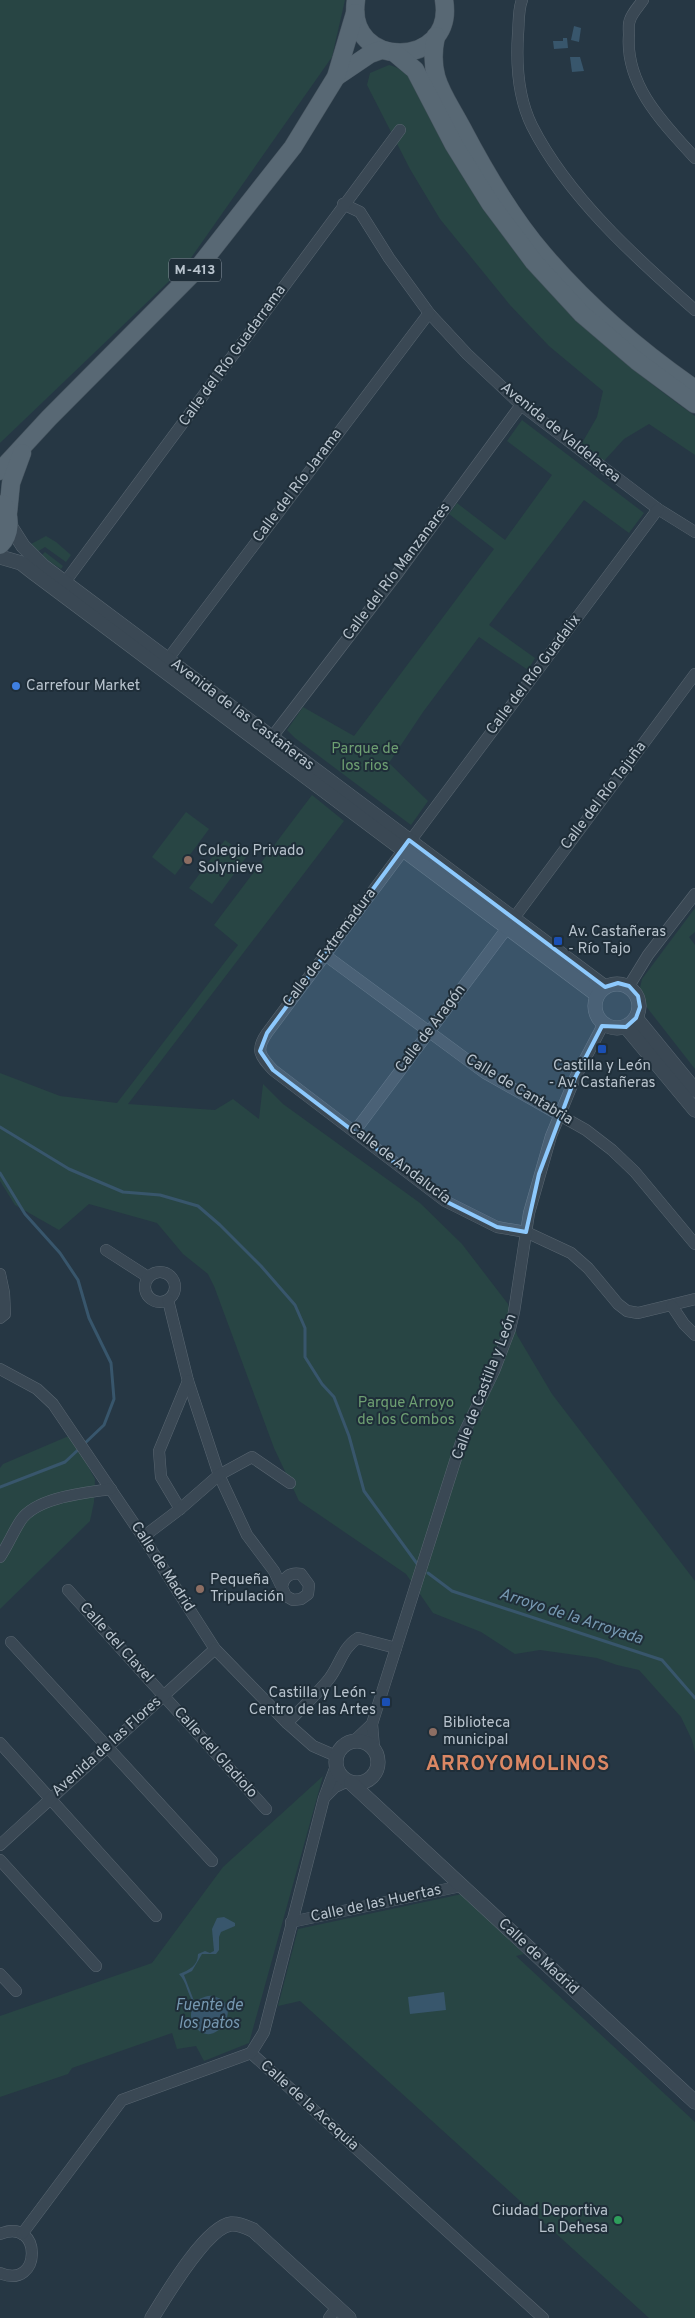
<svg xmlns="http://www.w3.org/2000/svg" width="695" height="2318" viewBox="0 0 695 2318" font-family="Overpass,sans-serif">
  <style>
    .green { fill: #284544 }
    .water { fill: #38566c }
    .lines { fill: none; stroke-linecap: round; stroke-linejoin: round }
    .stream { stroke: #38566c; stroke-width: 3 }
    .minor-casing { stroke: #596671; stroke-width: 12 }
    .tertiary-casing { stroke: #596671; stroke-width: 15 }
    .primary-casing { stroke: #44525d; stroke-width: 19 }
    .minor { stroke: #3a4854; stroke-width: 11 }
    .tertiary { stroke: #3a4854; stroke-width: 14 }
    .primary { stroke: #586874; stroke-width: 18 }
    .marked { fill: #8dc9fd; fill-opacity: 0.2; stroke: #8dc9fd; stroke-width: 4; stroke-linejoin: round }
    .shop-dot { fill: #3f7fe0; stroke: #1f2e39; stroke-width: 2 }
    .education-dot { fill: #8d6e63; stroke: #1f2e39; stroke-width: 2 }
    .transit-dot { fill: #1a4fb4; stroke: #1f2e39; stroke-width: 2 }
    .leisure-dot { fill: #2e9e5b; stroke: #1f2e39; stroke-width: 2 }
    .labels { text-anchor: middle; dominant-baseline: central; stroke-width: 4; stroke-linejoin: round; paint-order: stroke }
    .shield { fill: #1f2e39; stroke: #8a96a1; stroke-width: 1 }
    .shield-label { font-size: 14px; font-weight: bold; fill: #b8c3cd }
    .street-label { font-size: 15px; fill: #b8c3cd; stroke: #1f2e39 }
    .poi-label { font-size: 15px; fill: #b8c3cd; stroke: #1f2e39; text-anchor: start }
    .park-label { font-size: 15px; fill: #6e9f72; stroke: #1f2e39 }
    .water-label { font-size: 16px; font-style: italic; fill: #7698b1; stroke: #1f2e39 }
    .district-label { font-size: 20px; font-weight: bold; letter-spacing: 1px; fill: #db8764; stroke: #1f2e39 }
  </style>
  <rect width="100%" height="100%" fill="#263744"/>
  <g class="green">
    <path d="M0 0H345L332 57 186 265 0 443Z"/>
    <path d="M389 65C397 67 402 70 408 76 423 93 431 120 441 140 448 152 456 164 463 175 527 278 597 346 695 416V455L649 424 624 439 604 461 582 443 597 417 603 391 549 346 510 305 440 219 410 169 367 85 370 73Z"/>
    <path d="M522 420 644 513 629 533 584 500 489 625 535 658 528 670 479 637 423 712 389 763 428 801 411 825 295 738 287 730 303 707 354 736 494 549 449 514 457 503 505 540 552 475 507 441Z"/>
    <path d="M46 536 56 542 71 555 66 562 45 547 37 552 31 544Z"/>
    <path d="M45 552 63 566 61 569 41 556Z"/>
    <path d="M312 795 344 821 128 1104 215 1110 233 1099 259 1119 263 1084 283 1104 420 1203 462 1244 508 1304 517 1335 552 1394 695 1581V1753L692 1740 681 1717 639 1670 617 1665 597 1658 540 1650 515 1654 481 1632 433 1613 406 1574 299 1501 274 1448 214 1286 208 1274 183 1254 157 1223 89 1204 59 1230 15 1205 0 1181V1073L60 1096 117 1103 238 945 214 925Z"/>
    <path d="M186 812 209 829 175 875 152 857Z"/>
    <path d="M225 840 247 856 212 904 189 888Z"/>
    <path d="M695 908V932L689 937 695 945V1069L638 996 642 979Z"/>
    <path d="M71 1435 95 1479 94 1502 90 1521 0 1609V1468L3 1464Z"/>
    <path d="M323 1776 249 2043 204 2061 196 2046 177 2049 172 2033 72 2068 68 2074 0 2097V2016L152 1963 223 1867Z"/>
    <path d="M462 1894 524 1954 516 1956 695 2122V2318H649L300 2001 278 2006 298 1929Z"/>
  </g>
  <g class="water">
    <path d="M574 26 581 28 579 42 571 40Z"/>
    <path d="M563 38H567L568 48 554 49 553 41H563Z"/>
    <path d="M570 57H580L584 71 572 72Z"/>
    <path d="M224 1917 235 1923V1926L221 1932 219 1937V1950L216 1954H202L192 1971 184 1975 194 2001C200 2000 205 1995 212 1996 248 2002 214 2055 194 2025 189 2018 191 2010 194 2003 187 1994 187 1982 179 1974 189 1970 198 1966 198 1954L205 1951 210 1953 214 1951 212 1929 217 1918Z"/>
    <path d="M444 1992 446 2010 410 2014 408 1997Z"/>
  </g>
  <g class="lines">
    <g class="stream">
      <path d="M0 1127 69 1169 123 1192 160 1195 198 1206 220 1225 261 1266 295 1305 305 1328V1357L322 1384 334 1397 349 1436 364 1491 418 1565"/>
      <path d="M0 1173 25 1214 60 1253 78 1280 89 1318 111 1363 114 1399 104 1425 84 1444"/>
      <path d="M0 1487 65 1462 79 1449"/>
      <path d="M428 1573 452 1591 662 1660 695 1698"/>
    </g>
    <g class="minor-casing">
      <g id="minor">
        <path d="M522 0C518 10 519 23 518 34 516 65 518 98 532 126 568 197 636 258 695 310"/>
        <path d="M643 0C639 6 632 13 630 20 628 24 629 30 629 35 625 85 663 123 695 158"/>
        <path d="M343 204 360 212 389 258 429 313 467 354 521 405 658 509 695 532"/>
        <path d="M658 509 267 1033C255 1050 260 1056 273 1070L445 1201 497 1227 526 1232 571 1253 588 1268 618 1304 627 1311 638 1313 695 1299"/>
        <path d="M65 582 400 130"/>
        <path d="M168 659 429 313"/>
        <path d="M272 737 397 574 521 405"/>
        <path d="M514 918 695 674"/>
        <path d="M325 955 485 1073 586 1130 612 1150 635 1172 695 1244"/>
        <path d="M629 986 648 955 695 894"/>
        <path d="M355 1131 507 928"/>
        <path d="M106 1250 148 1277"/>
        <circle cx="160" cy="1287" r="15"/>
        <path d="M0 1274 4 1293 5 1314 0 1318"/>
        <path d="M168 1300 188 1381 219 1475 247 1535 274 1571 286 1596 293 1600 301 1599 308 1594 309 1585 301 1574C290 1572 283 1577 282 1588"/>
        <path d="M672 1306 684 1324 695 1335"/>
        <path d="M0 1369 37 1389 53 1404 143 1537 215 1649 287 1723 313 1746 336 1756"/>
        <path d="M180 1509 161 1477 159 1451 188 1381"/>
        <path d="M143 1537 180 1509 219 1475 252 1457 290 1483"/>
        <path d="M0 1557C8 1545 13 1532 21 1520 37 1497 85 1493 111 1489"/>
        <path d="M68 1590 266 1809"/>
        <path d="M11 1642 212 1861"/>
        <path d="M287 1723C301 1709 316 1695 329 1679 340 1665 342 1648 358 1638L396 1648"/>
        <path d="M355 1740 372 1724"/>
        <path d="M0 1743 156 1916"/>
        <path d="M374 1748 372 1724 464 1433 494 1371 510 1329 514 1312 529 1213 551 1136 575 1078 604 1023"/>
        <path d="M325 1797 335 1787 348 1781"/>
        <path d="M0 1845 215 1649"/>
        <path d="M0 1860 96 1966"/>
        <path d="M291 1922 461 1886"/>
        <path d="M0 1974 16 1991"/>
        <path d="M251 2053 543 2318"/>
        <path d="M0 2234C43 2216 42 2291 0 2273"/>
        <path d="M22 2234 122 2100 251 2053 264 2032 324 1798 336 1766"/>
        <path d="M329 2318 337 2307"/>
      </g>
    </g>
    <g class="tertiary-casing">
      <g id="tertiary">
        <path d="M9 524 23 546 43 566 605 987"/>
        <path d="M0 557 21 563 35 574 597 995"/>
        <circle cx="617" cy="1006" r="22"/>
        <path d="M636 1018 695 1090"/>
        <path d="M626 1027 695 1110"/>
        <circle cx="357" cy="1762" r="21"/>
        <path d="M351 1783 695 2102"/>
        <path d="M152 2318C165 2297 206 2227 231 2224 239 2223 246 2227 253 2230L349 2318"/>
      </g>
    </g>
    <g class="primary-casing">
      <g id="primary">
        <path d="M356 0C345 71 456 69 444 0"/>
        <path d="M436 36C427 77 444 94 462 128 485 172 512 218 544 255 588 306 640 351 695 389"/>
        <path d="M396 54 415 70 454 145 490 203 534 262 582 314 637 361 695 404"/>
        <path d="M336 77 370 54 381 50"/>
        <path d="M0 471 49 418 197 269 293 147 336 77 355 13"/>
        <path d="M8 513 11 483 22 453"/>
        <path d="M0 545C11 534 11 517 3 504"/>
      </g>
    </g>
    <use href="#minor" class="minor"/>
    <use href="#tertiary" class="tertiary"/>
    <use href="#primary" class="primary"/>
  </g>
  <path class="marked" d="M409 840 605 987 618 983 629 986 638 996 640 1007 636 1018 626 1027 602 1026 575 1078 539 1174 526 1232 497 1227 445 1201 273 1070 260 1051 267 1033Z"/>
  <circle class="shop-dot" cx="16" cy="686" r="5"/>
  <g class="education-dot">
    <circle cx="188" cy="860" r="5"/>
    <circle cx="200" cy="1589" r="5"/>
    <circle cx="433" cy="1732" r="5"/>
  </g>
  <g class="transit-dot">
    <rect x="553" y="936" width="10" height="10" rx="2.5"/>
    <rect x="597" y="1044" width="10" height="10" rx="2.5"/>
    <rect x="381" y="1697" width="10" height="10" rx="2.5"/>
  </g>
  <circle class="leisure-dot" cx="618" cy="2220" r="5"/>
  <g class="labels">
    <rect class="shield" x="169" y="258.5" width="52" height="23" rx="4"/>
    <g class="shield-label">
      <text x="195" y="270">M-413</text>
    </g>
    <g class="street-label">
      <text transform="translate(233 356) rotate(-54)">Calle del Río Guadarrama</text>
      <text transform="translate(560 433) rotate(39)">Avenida de Valdelacea</text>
      <text transform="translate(298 486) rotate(-53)">Calle del Río Jarama</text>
      <text transform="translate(397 572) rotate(-53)">Calle del Río Manzanares</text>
      <text transform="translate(534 675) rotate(-53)">Calle del Río Guadalix</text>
      <text transform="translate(242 715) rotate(37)">Avenida de las Castañeras</text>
      <text transform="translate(604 796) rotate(-53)">Calle del Río Tajuña</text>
      <text transform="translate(330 948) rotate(-53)">Calle de Extremadura</text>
      <text transform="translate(431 1029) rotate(-53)">Calle de Aragón</text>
      <text transform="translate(519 1090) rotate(31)">Calle de Cantabria</text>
      <text transform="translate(399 1164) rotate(37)">Calle de Andalucía</text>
      <text transform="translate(485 1387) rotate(-69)">Calle de Castilla y León</text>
      <text transform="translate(162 1567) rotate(57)">Calle de Madrid</text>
      <text transform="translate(116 1643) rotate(48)">Calle del Clavel</text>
      <text transform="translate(107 1747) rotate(-42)">Avenida de las Flores</text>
      <text transform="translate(215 1753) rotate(48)">Calle del Gladiolo</text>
      <text transform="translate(376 1904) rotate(-12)">Calle de las Huertas</text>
      <text transform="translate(538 1957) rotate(43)">Calle de Madrid</text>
      <text transform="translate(309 2106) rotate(42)">Calle de la Acequia</text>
    </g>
    <g class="poi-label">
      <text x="26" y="686">Carrefour Market</text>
      <text x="198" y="851">Colegio Privado<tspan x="198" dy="17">Solynieve</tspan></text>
      <text x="568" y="932">Av. Castañeras<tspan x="568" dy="17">- Río Tajo</tspan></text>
      <text x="602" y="1066" text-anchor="middle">Castilla y León<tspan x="602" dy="17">- Av. Castañeras</tspan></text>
      <text x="210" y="1580">Pequeña<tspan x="210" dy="17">Tripulación</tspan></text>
      <text x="376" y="1693" text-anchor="end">Castilla y León -<tspan x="376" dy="17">Centro de las Artes</tspan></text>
      <text x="443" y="1723">Biblioteca<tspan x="443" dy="17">municipal</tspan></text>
      <text x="608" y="2211" text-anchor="end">Ciudad Deportiva<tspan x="608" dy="17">La Dehesa</tspan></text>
    </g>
    <g class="park-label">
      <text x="365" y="749">Parque de<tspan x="365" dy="17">los rios</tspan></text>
      <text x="406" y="1403">Parque Arroyo<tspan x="406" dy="17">de los Combos</tspan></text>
    </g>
    <g class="water-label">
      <text transform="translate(571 1617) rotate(18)">Arroyo de la Arroyada</text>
      <text x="209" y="2006">Fuente de<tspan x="209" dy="18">los patos</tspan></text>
    </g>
    <g class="district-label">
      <text x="518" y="1765">ARROYOMOLINOS</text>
    </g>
  </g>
</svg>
